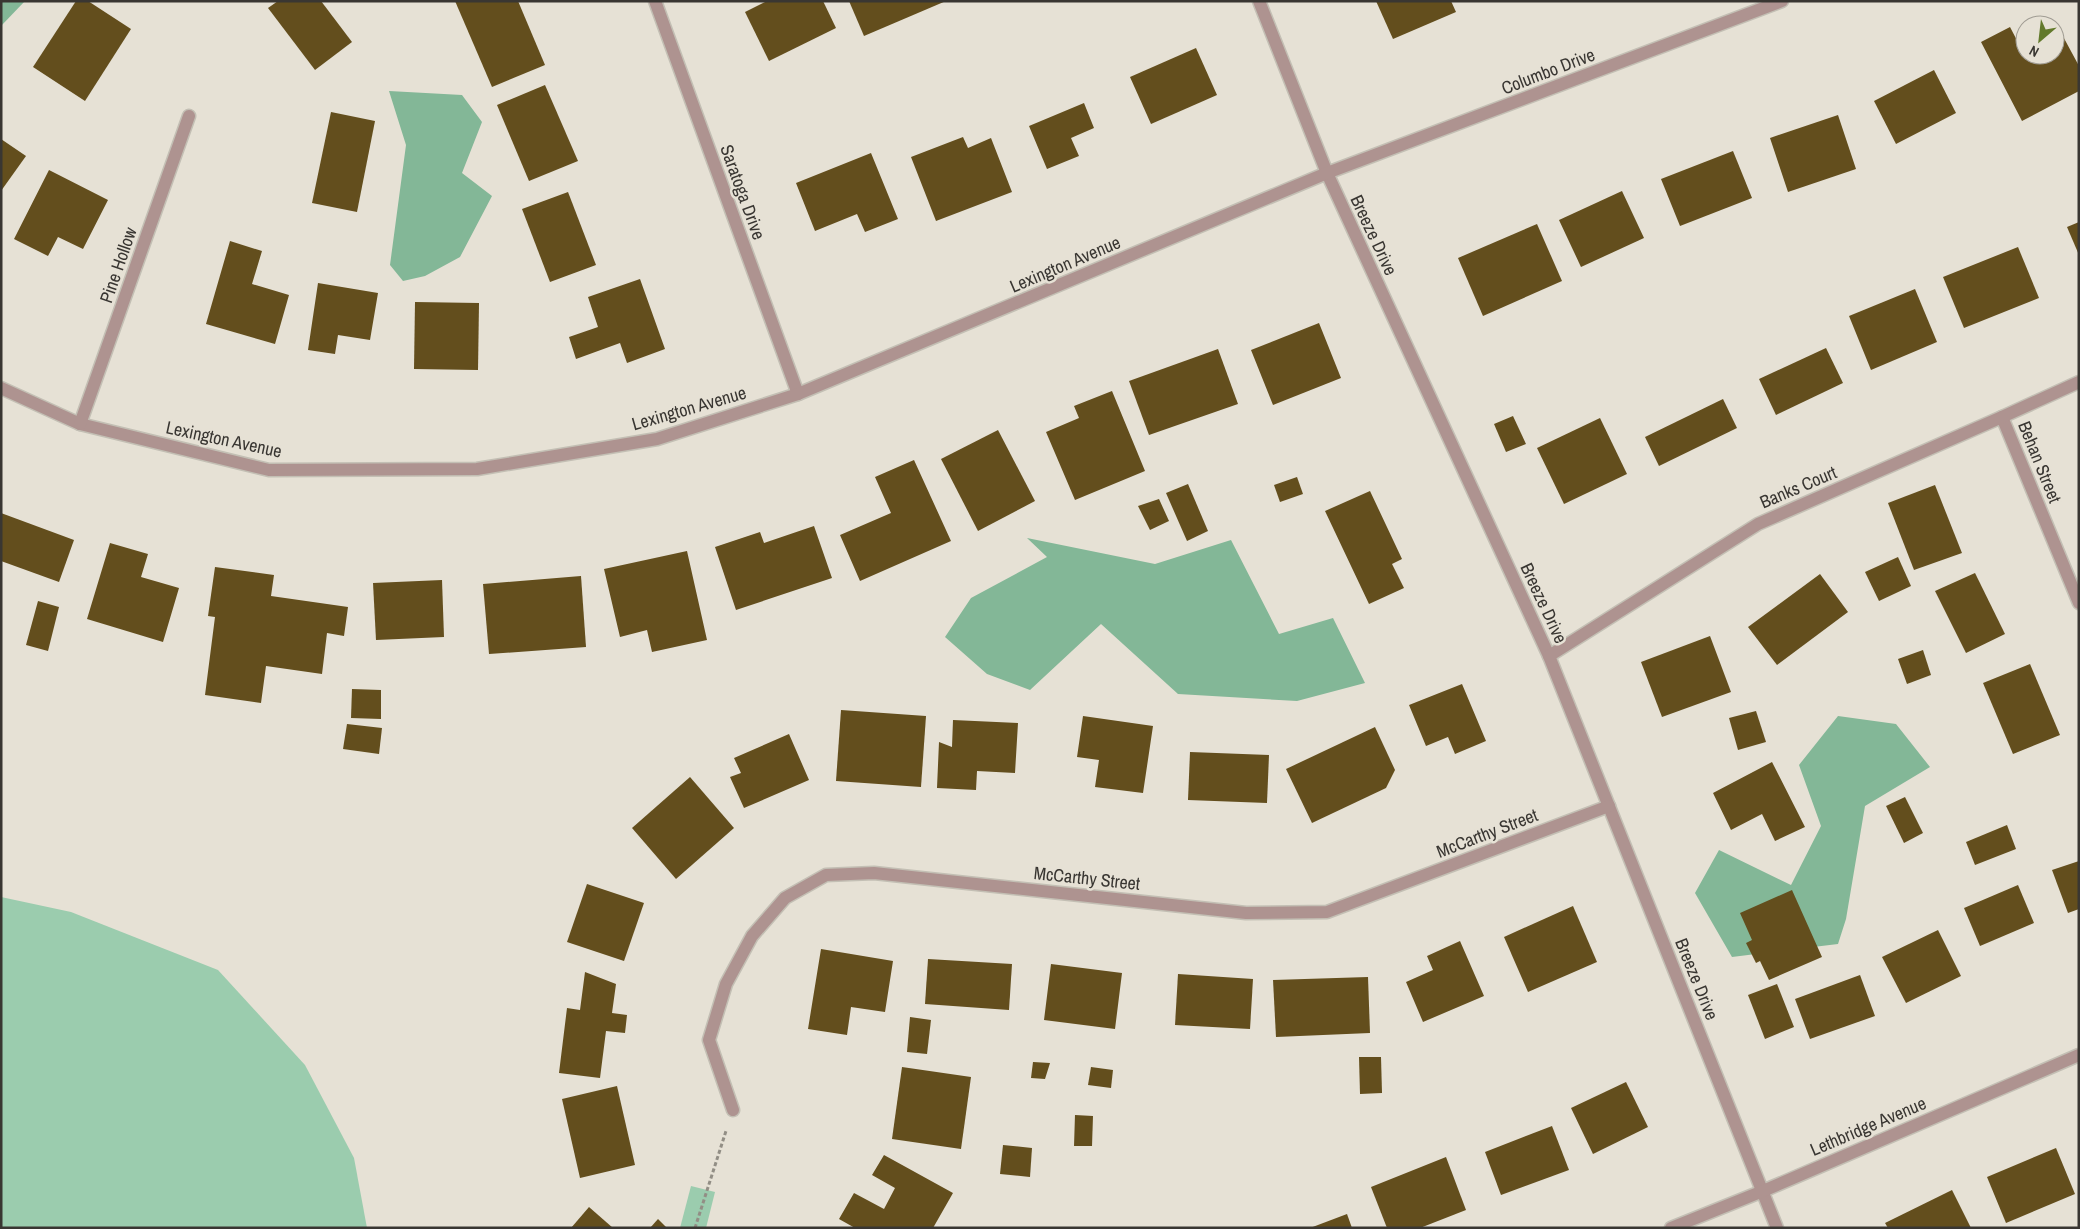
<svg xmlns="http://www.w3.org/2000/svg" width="2080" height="1229" viewBox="0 0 2080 1229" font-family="'Archivo Narrow',sans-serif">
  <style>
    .green { fill: #9bccae }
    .forest { fill: #83b797 }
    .building { fill: #634e1d }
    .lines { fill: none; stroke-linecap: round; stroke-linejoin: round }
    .minor-casing { stroke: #c3bfb4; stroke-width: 15 }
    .path { stroke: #928e85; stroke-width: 3; stroke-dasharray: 4 2.5; stroke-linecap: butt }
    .minor { stroke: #ae9390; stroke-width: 12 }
    .labels { text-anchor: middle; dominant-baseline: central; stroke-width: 5; stroke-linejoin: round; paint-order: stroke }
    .street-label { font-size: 18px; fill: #393632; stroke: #e6e1d5 }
  </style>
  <rect width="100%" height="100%" fill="#e6e1d5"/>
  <g class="green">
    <path d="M1 897 71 912 218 970 305 1065 354 1158 367 1228H1Z"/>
    <path d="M691 1186 715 1192 706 1228H680Z"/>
  </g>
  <g class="forest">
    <path d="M1 1H25L1 26Z"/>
    <path d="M389 91 462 95 482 122 462 173 492 196 460 257 425 276 403 281 390 265 406 145Z"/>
    <path d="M1027 538 1155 564 1231 540 1279 634 1333 618 1365 683 1297 701 1178 694 1101 624 1030 690 987 674 945 637 971 598 1047 557Z"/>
    <path d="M1838 716 1896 724 1930 767 1865 806 1846 919 1838 944 1732 957 1695 893 1719 850 1791 885 1821 826 1799 765Z"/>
  </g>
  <g class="building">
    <path d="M76 1H88L131 29 85 101 33 67Z"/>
    <path d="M278 1H321L352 42 315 70 268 8Z"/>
    <path d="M455 1H518L545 65 492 87Z"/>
    <path d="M767 1H823L836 28 769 61 745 12Z"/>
    <path d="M849 1H946L864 36Z"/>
    <path d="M1376 1H1451L1456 12 1393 39Z"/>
    <path d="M2010 27 2021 48 2025 46V55H2055V31L2059 29 2079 66V91L2022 121 1981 42Z"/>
    <path d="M1196 48 1217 95 1151 124 1130 77Z"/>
    <path d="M1934 70 1956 113 1896 144 1874 101Z"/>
    <path d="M545 85 578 161 529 181 497 105Z"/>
    <path d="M1084 103 1094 128 1071 138 1079 156 1047 169 1029 126Z"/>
    <path d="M331 112 375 121 357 212 312 203Z"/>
    <path d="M1838 115 1856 169 1788 192 1770 138Z"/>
    <path d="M963 137 968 148 991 138 1012 192 936 221 911 157Z"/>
    <path d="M1 139 26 156 1 191Z"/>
    <path d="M1733 151 1752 198 1680 226 1661 179Z"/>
    <path d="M871 153 898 219 865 232 857 214 815 231 796 183Z"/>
    <path d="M49 170 108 200 83 249 58 237 48 256 14 239Z"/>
    <path d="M1622 191 1644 238 1581 267 1559 220Z"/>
    <path d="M568 192 596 265 550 282 522 209Z"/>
    <path d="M2079 222V255L2067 227Z"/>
    <path d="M1537 224 1562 281 1483 316 1458 258Z"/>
    <path d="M230 241 262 251 252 284 289 295 275 344 206 324Z"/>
    <path d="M2018 247 2039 298 1964 328 1943 277Z"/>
    <path d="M640 279 665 349 627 363 620 343 576 359 569 337 598 327 588 297Z"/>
    <path d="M318 283 378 293 370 340 338 335 335 354 308 350Z"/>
    <path d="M1915 289 1937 342 1871 370 1849 316Z"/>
    <path d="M415 302 479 303 478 370 414 369Z"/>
    <path d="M1319 323 1341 378 1273 405 1251 350Z"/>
    <path d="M1826 348 1843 383 1776 415 1759 379Z"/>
    <path d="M1218 349 1238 404 1149 435 1129 381Z"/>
    <path d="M1112 391 1145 471 1075 500 1046 432 1079 418 1074 406Z"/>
    <path d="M1723 399 1737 428 1659 466 1645 437Z"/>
    <path d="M1513 416 1526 444 1506 452 1494 424Z"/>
    <path d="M1600 418 1627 474 1564 504 1537 448Z"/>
    <path d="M998 430 1035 501 978 531 941 459Z"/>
    <path d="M914 460 951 541 860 581 840 535 891 513 875 477Z"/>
    <path d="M1297 477 1303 494 1280 502 1274 485Z"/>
    <path d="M1188 484 1208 531 1187 541 1166 493Z"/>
    <path d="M1935 485 1962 553 1914 570 1888 503Z"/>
    <path d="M1370 491 1402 559 1392 564 1404 588 1369 604 1325 511Z"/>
    <path d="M1159 499 1169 521 1150 530 1138 506Z"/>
    <path d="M1 513 74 540 59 582 1 561Z"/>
    <path d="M814 526 832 578 736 610 715 547 760 532 764 543Z"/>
    <path d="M110 543 148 554 141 577 179 588 163 642 87 619Z"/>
    <path d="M687 551 707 640 652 652 647 630 620 637 604 569Z"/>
    <path d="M1898 557 1911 586 1879 601 1865 572Z"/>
    <path d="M215 567 274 575 271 596 348 607 344 636 327 633 322 674 266 666 261 703 205 695 215 617 208 616Z"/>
    <path d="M1975 573 2005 634 1966 653 1935 591Z"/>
    <path d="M1820 574 1848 612 1777 665 1748 627Z"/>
    <path d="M581 576 586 647 489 654 483 584Z"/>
    <path d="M442 580 444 637 376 640 373 583Z"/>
    <path d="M38 601 59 607 48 651 26 645Z"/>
    <path d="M1710 636 1731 692 1662 717 1641 662Z"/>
    <path d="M1923 650 1931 675 1907 684 1898 659Z"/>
    <path d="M2030 664 2060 735 2013 754 1983 683Z"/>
    <path d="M1462 684 1486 741 1455 754 1448 737 1426 746 1409 705Z"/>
    <path d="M352 689 381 690V719L351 718Z"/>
    <path d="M841 710 926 716 921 787 836 781Z"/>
    <path d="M1756 711 1766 742 1738 750 1729 718Z"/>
    <path d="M1083 716 1153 726 1143 793 1095 787 1099 760 1077 757Z"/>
    <path d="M953 720 1018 723 1015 773 977 771 976 790 937 788 939 742 952 747Z"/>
    <path d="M347 724 382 728 379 754 343 749Z"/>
    <path d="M1375 727 1395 770 1386 788 1312 823 1286 769Z"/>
    <path d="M789 734 809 780 744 808 730 777 741 773 734 758Z"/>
    <path d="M1190 752 1269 755 1267 803 1188 800Z"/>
    <path d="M1772 762 1805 827 1775 841 1762 814 1731 830 1713 793Z"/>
    <path d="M690 777 734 828 676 879 632 828Z"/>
    <path d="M1905 797 1923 833 1904 843 1886 806Z"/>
    <path d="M2007 825 2016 849 1975 865 1966 842Z"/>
    <path d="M2079 861V909L2068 913 2052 870Z"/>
    <path d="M587 884 644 903 624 961 567 942Z"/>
    <path d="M2018 885 2034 923 1980 946 1964 908Z"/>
    <path d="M1792 890 1822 957 1769 980 1760 961 1756 963 1746 943 1752 940 1740 913Z"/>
    <path d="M1573 906 1597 962 1528 992 1504 937Z"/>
    <path d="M1938 930 1961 976 1906 1003 1882 957Z"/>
    <path d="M1460 941 1484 996 1423 1022 1406 982 1433 970 1427 956Z"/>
    <path d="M821 949 893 961 885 1012 851 1007 847 1035 808 1029Z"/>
    <path d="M928 959 1012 964 1009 1010 925 1004Z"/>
    <path d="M1051 964 1122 973 1115 1029 1044 1020Z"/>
    <path d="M585 972 616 984 612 1013 627 1015 625 1033 606 1031 600 1078 559 1073 567 1008 580 1010Z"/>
    <path d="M1178 974 1253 979 1250 1029 1175 1025Z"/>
    <path d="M1860 975 1875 1016 1810 1039 1795 999Z"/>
    <path d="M1368 977 1370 1033 1276 1037 1273 980Z"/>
    <path d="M1777 984 1794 1027 1765 1039 1748 995Z"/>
    <path d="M910 1017 931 1020 927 1054 907 1052Z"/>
    <path d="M1359 1057H1381L1382 1093 1360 1094Z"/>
    <path d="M1033 1062 1050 1063 1045 1079 1031 1078Z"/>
    <path d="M902 1067 971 1077 961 1149 892 1139Z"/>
    <path d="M1091 1067 1113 1070 1111 1088 1088 1085Z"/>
    <path d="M1626 1082 1648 1127 1593 1154 1571 1108Z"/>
    <path d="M617 1086 635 1165 580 1178 562 1099Z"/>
    <path d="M1075 1115 1093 1116 1092 1146H1074Z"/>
    <path d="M1552 1126 1569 1170 1501 1195 1485 1152Z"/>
    <path d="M1003 1145 1032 1148 1030 1177 1000 1174Z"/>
    <path d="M2056 1148 2075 1194 2006 1223 1987 1177Z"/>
    <path d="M884 1155 953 1193 933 1228H855L839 1219 854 1193 884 1209 895 1188 872 1175Z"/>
    <path d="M1446 1157 1466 1210 1420 1228H1387L1371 1187Z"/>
    <path d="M1952 1190 1971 1228H1888L1885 1223Z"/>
    <path d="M589 1207 613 1228H571Z"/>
    <path d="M1347 1214 1352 1228H1310Z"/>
    <path d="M658 1219 667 1228H650Z"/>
  </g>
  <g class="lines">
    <g class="minor-casing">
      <g id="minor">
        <path d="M655 1 798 394"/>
        <path d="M1259 1 1327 173 1549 656 1777 1228"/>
        <path d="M1 388 80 424 269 470 477 469 657 439 798 394 1327 173 1782 1"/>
        <path d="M2002 417 2079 603"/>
        <path d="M80 424 189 116"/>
        <path d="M1549 656 1758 524 2002 417 2079 382"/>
        <path d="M733 1110 709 1040 726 984 752 936 785 898 826 875 874 873 1246 913 1327 912 1609 806"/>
        <path d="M1671 1228 1763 1191 2079 1055"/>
      </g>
    </g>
    <path class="path" d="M695 1228 726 1131"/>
    <use href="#minor" class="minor"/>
  </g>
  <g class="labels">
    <g class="street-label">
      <text transform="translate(1548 71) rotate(-21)">Columbo Drive</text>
      <text transform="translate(743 192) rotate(70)">Saratoga Drive</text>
      <text transform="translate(1374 235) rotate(65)">Breeze Drive</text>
      <text transform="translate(1065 264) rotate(-23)">Lexington Avenue</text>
      <text transform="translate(118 265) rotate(-71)">Pine Hollow</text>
      <text transform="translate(689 408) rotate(-16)">Lexington Avenue</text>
      <text transform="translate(224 439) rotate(12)">Lexington Avenue</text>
      <text transform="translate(2040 462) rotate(68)">Behan Street</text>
      <text transform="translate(1798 487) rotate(-23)">Banks Court</text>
      <text transform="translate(1544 603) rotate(65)">Breeze Drive</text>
      <text transform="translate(1487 833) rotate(-21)">McCarthy Street</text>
      <text transform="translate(1087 878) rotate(6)">McCarthy Street</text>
      <text transform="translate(1697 979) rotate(68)">Breeze Drive</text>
      <text transform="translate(1868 1126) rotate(-23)">Lethbridge Avenue</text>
    </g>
  </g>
  <rect width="2080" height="1229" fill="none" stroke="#393632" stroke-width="5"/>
  <g transform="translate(2040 40) rotate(208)"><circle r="24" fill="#e6e1d5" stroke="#a19d94"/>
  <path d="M0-4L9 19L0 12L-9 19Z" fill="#62792b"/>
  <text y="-8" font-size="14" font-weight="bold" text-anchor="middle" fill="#393632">N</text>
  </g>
</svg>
